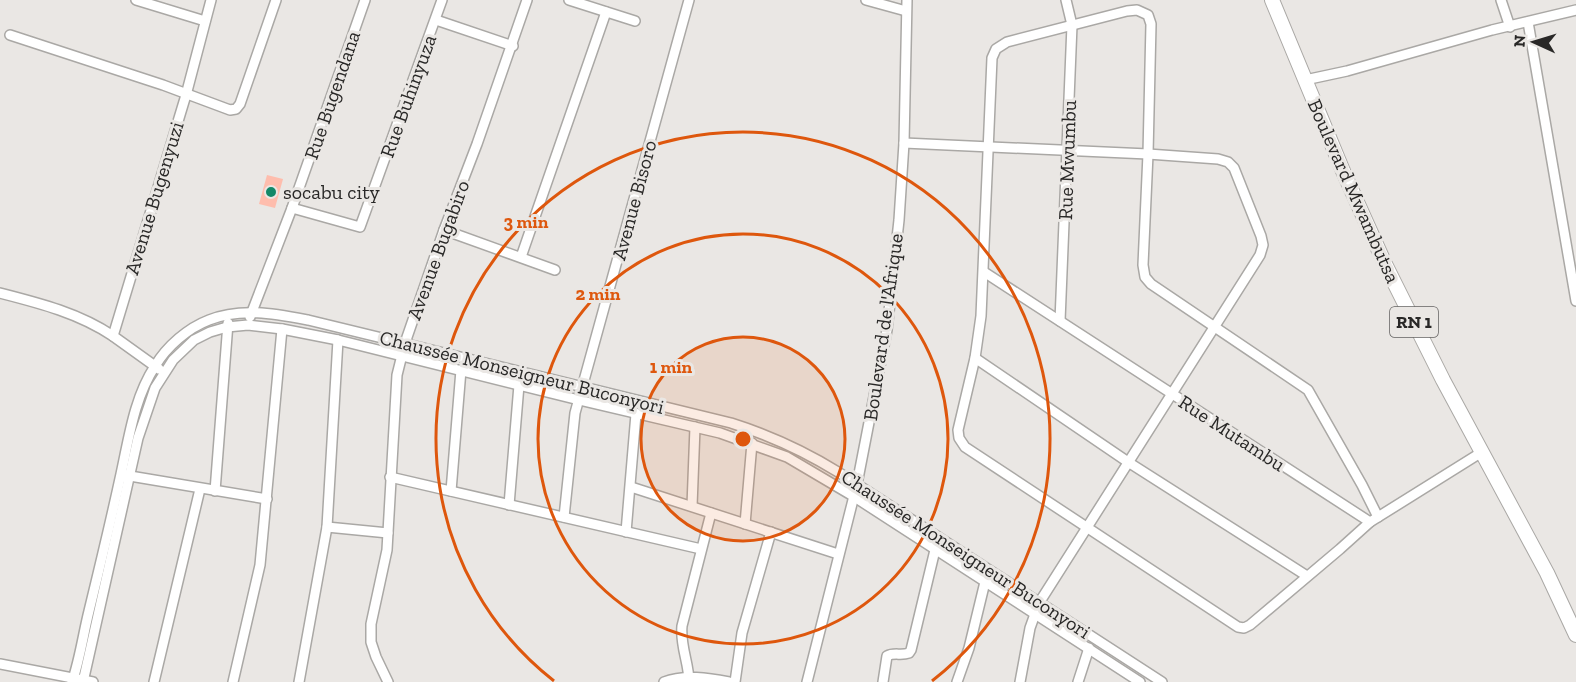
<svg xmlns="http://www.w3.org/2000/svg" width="1576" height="682" viewBox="0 0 1576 682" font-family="'Zilla Slab',serif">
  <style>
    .green { fill: #febdad }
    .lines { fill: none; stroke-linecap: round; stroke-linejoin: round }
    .minor-casing { stroke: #aaa8a5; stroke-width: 12 }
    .highway-casing { stroke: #aaa8a5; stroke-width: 16 }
    .minor { stroke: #fff; stroke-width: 9 }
    .highway { stroke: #fff; stroke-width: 14 }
    .ring { fill: none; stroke: #de570d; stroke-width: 3 }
    .poi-dot { fill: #138868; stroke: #eae7e4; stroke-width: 2 }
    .labels { text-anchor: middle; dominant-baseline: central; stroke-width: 6; stroke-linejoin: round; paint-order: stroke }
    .shield { fill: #eae7e4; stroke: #636160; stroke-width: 1.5 }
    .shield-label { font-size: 18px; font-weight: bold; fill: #292827 }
    .street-label { font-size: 20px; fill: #292827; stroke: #eae7e4 }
    .poi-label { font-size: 20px; fill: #292827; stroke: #eae7e4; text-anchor: start }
    .centre { fill: #de570d; stroke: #eae7e4; stroke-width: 3 }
    .ring-label { font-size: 18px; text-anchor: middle; font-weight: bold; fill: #de570d; stroke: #eae7e4; stroke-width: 6; stroke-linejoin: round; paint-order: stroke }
  </style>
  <rect width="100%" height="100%" fill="#eae7e4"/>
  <path class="green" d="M267 175 283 179 275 208 259 204Z"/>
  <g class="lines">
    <g class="minor-casing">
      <g id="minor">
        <path d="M136 0 205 21"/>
        <path d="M569 0 635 21"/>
        <path d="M866 0 906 11"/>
        <path d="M1501 0 1510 27"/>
        <path d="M436 20 513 46"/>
        <path d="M1528 22 1576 301"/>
        <path d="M10 35 163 85 230 110 236 109 240 104 276 0"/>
        <path d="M1305 80 1347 71 1492 30 1576 10"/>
        <path d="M904 143 1148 154 1218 159 1228 162 1234 168 1261 236 1263 245 1260 255 1039 603 1030 628 1020 682"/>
        <path d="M292 208 360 227 442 0"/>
        <path d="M444 230 555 270"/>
        <path d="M521 257 606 12"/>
        <path d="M984 272 1370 522 1482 452"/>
        <path d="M0 293C39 303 79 313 113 336"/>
        <path d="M250 317 292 208 365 0"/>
        <path d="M1060 321 1072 25 1066 0"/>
        <path d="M975 358 1128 462 1307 576"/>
        <path d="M159 369 113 336 186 95 211 0"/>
        <path d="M124 475 267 499"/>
        <path d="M390 477 701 549"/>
        <path d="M631 487 838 554"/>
        <path d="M215 491 228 323"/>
        <path d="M451 491 461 370"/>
        <path d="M509 505 519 385"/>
        <path d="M692 506 695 427"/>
        <path d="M564 517 575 413 689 0"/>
        <path d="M1370 522 1340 549 1250 625 1244 628 1238 627 965 447 959 438 958 430 975 358 981 316 992 58 996 49 1007 42 1127 11 1137 10 1148 15 1151 24 1148 154 1143 265 1145 277 1151 284 1308 390 1362 485 1378 517"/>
        <path d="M745 524 752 443"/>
        <path d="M327 527 388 533"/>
        <path d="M626 532 636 414"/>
        <path d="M0 664 93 682"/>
        <path d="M72 682C80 659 83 635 89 611 100 566 111 520 121 474 129 438 134 398 155 366 167 346 188 328 209 320 241 307 276 314 308 320L731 423C769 435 804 451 838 472L1162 682"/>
        <path d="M83 682 138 438 155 388 173 360 194 340 210 332 227 327 248 325 282 329 338 340 579 400 720 433 787 457 853 496 1140 682"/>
        <path d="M154 682 200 489"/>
        <path d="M233 682 260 565 282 329"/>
        <path d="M299 682 327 527 338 340"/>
        <path d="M388 682 376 657 371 642V624L387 550 397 375 405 343 444 230 477 144 527 0"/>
        <path d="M664 682C684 674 709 678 729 682"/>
        <path d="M689 682C689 663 680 646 682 626L711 513"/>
        <path d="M735 682 742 633 771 532"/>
        <path d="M807 682 857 484 887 330 899 220 904 143 907 0"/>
        <path d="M883 682 887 656C894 652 901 656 909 653L911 650 935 550"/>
        <path d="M957 682 969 648 985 582"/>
        <path d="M1078 682 1089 648"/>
      </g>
    </g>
    <g class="highway-casing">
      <path id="highway" d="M1272 0 1343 171 1385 264 1443 380 1547 573 1576 635"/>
    </g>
    <use href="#minor" class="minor"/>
    <use href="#highway" class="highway"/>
  </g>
  <circle cx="743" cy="439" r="102" fill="#de570d" fill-opacity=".12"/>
  <g class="ring">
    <circle cx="743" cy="439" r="102"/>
    <circle cx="743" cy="439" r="205"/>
    <path d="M554 681A307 307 0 1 1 932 681"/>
  </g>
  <circle class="poi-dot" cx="271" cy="192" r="6"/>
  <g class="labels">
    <rect class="shield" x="1390" y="307" width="48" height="30" rx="4.5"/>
    <g class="shield-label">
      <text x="1414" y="322">RN 1</text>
    </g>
    <g class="street-label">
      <text transform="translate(332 95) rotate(-71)">Rue Bugendana</text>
      <text transform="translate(408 96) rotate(-70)">Rue Buhinyuza</text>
      <text transform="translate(1067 160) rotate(-88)">Rue Mwumbu</text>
      <text transform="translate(1354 191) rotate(66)">Boulevard Mwambutsa</text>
      <text transform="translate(154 198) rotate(-73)">Avenue Bugenyuzi</text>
      <text transform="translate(634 200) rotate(-75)">Avenue Bisoro</text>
      <text transform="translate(438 250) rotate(-70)">Avenue Bugabiro</text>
      <text transform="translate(883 327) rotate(-82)">Boulevard de l'Afrique</text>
      <text transform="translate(522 372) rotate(14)">Chaussée Monseigneur Buconyori</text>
      <text transform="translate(1232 433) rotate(33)">Rue Mutambu</text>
      <text transform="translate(966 554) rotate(33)">Chaussée Monseigneur Buconyori</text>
    </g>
    <g class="poi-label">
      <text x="283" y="192">socabu city</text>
    </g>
  </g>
  <circle cx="743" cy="439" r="9" class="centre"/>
  <g class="ring-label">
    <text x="526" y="228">3 min</text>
    <text x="598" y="300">2 min</text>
    <text x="671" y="373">1 min</text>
  </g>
  <g transform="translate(1534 42) rotate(274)" stroke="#eae7e4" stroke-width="4.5" paint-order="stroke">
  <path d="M0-4.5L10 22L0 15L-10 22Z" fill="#292827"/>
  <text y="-9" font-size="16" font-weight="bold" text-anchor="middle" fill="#292827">N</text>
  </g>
</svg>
